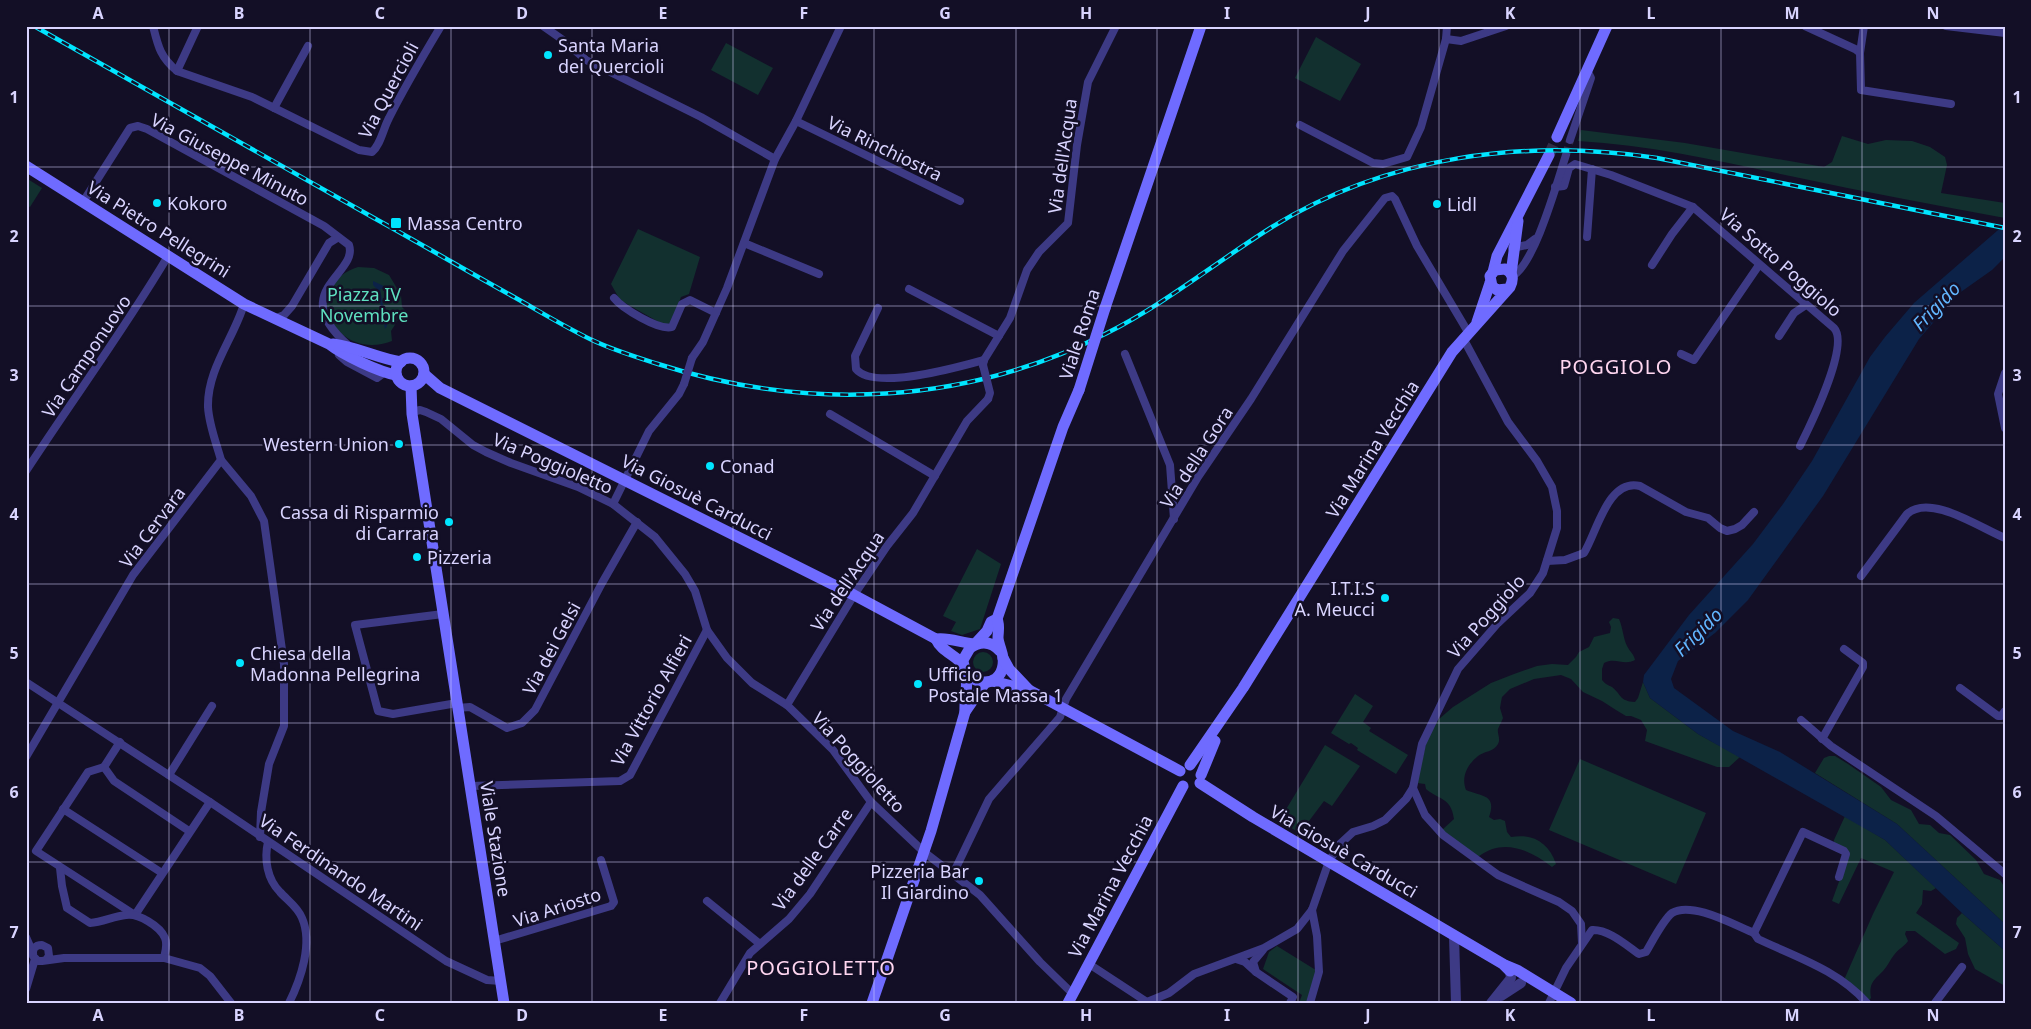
<svg xmlns="http://www.w3.org/2000/svg" width="2031" height="1029" viewBox="0 0 2031 1029" font-family="'Noto Sans',sans-serif">
  <style>
    .green { fill: #12302f }
    .water { fill: #0c2248 }
    .lines { fill: none; stroke-linecap: round; stroke-linejoin: round }
    .minor-tunnel { stroke: #312d47; stroke-width: 8; stroke-dasharray: 8 4; stroke-linecap: butt }
    .secondary-tunnel { stroke: #312d47; stroke-width: 11; stroke-dasharray: 11 5.5; stroke-linecap: butt }
    .minor { stroke: #3d3a85; stroke-width: 8 }
    .tertiary { stroke: #3d3a85; stroke-width: 10 }
    .secondary { stroke: #6f6bff; stroke-width: 11 }
    .rail-casing { stroke: #00e5ff; stroke-width: 4.5 }
    .rail { stroke: #130f26; stroke-width: 2.5; stroke-dasharray: 8; stroke-linecap: butt }
    .minor-bridge { stroke: #3d3a85; stroke-width: 8 }
    .secondary-bridge { stroke: #6f6bff; stroke-width: 11 }
    .grid { fill: none; stroke: #d9d4ff; stroke-width: 1; stroke-opacity: 0.55 }
    .poi-dot { fill: #00e5ff; stroke: #130f26; stroke-width: 2 }
    .labels { text-anchor: middle; dominant-baseline: central; stroke-width: 5; stroke-linejoin: round; paint-order: stroke }
    .poi-label { font-size: 18px; fill: #d9d4ff; stroke: #130f26; text-anchor: start }
    .street-label { font-size: 18px; fill: #d9d4ff; stroke: #130f26 }
    .park-label { font-size: 18px; fill: #5fe0c0; stroke: #130f26 }
    .water-label { font-size: 19px; font-style: italic; fill: #62b6ff; stroke: #130f26 }
    .quarter-label { font-size: 20px; letter-spacing: 1px; fill: #ffd6f0; stroke: #130f26 }
    .neatline { fill: none; stroke: #d9d4ff; stroke-width: 2 }
    .grid-label { font-size: 16px; text-anchor: middle; font-weight: bold; fill: #d9d4ff }
  </style>
  <rect width="100%" height="100%" fill="#130f26"/>
  <g class="green">
    <path d="M1316 37 1361 64 1340 101 1295 78Z"/>
    <path d="M726 43 773 68 758 95 711 70Z"/>
    <path d="M1581 130 1685 143 1824 167 1832 162 1842 136 1868 144 1886 140 1912 141 1930 147 1945 157 1947 165 1941 193 2005 203V218C1935 205 1865 192 1795 177 1723 162 1652 145 1578 141Z"/>
    <path d="M26 178 42 188 30 207 26 205Z"/>
    <path d="M638 229 700 257 689 294 681 297 671 323 664 325 620 300 611 284Z"/>
    <path d="M358 267 374 268 389 275 401 295 402 307 405 310V315L400 317 391 331 392 341C336 363 297 287 358 267Z"/>
    <path d="M977 549 1001 564 980 629 962 635 951 631 956 622 943 616Z"/>
    <path d="M1613 618 1619 619C1623 628 1623 638 1627 646 1630 652 1634 654 1635 660 1624 666 1615 657 1604 663L1602 669V680C1605 684 1608 685 1612 687 1622 695 1619 701 1635 702L1638 698 1643 682 1650 698 1698 734 1740 757 1729 767H1717L1645 741 1647 730 1641 720 1631 716H1626L1616 710 1602 701 1583 692 1571 679 1561 675 1534 679 1510 689 1502 697 1501 702 1500 708 1503 718C1502 721 1499 726 1498 729 1497 734 1501 739 1498 744 1494 752 1484 751 1478 756 1467 765 1461 777 1466 790 1482 797 1497 794 1489 817L1494 820 1500 819 1505 821 1507 832 1511 837C1533 833 1549 843 1556 864L1552 867C1530 850 1503 837 1478 857L1442 830 1454 819C1451 797 1439 800 1426 789L1425 784 1417 783 1427 739 1439 719 1453 707 1491 683 1514 674 1537 666 1552 664 1568 665 1576 657 1579 652 1589 647 1594 637 1610 633 1611 627 1609 622Z"/>
    <circle cx="983" cy="662" r="10"/>
    <path d="M1355 694 1373 706 1363 722 1371 728 1369 731 1408 755 1396 774 1357 750 1358 748 1351 743 1349 744 1331 733Z"/>
    <path d="M1325 745 1360 766 1332 806 1324 801 1300 833 1279 821Z"/>
    <path d="M1829 756H1835L1848 764 1881 787 1891 800 1911 810 1919 824 1930 825 1939 833 1950 835 1976 860 1984 874 2000 880 2005 888V924L1897 824 1815 773 1824 758Z"/>
    <path d="M1580 759 1706 813 1676 884 1549 830Z"/>
    <path d="M1845 816 1885 840 1936 888 1931 891 1923 890 1922 904 1916 913 1959 943 1956 949 1945 954 1915 931H1906L1905 934 1908 941C1905 946 1898 949 1894 955 1890 960 1887 967 1883 971 1873 981 1869 983 1871 998L1868 1001 1844 980 1873 914 1894 872 1861 858 1839 904 1832 901 1849 854 1834 843V840Z"/>
    <path d="M1962 913 2005 951V986L1975 969 1968 954 1965 938 1956 924 1957 918Z"/>
    <path d="M1277 946 1319 972 1310 1003H1299L1302 995 1263 969 1269 952Z"/>
  </g>
  <g class="water">
    <path d="M2005 224V257L1992 270 1958 294 1919 339 1823 496 1748 600 1715 633 1678 661 1671 679 1674 688 1733 731 1780 752 1897 824 2005 924V951L1962 913 1885 840 1698 734 1650 698 1643 682 1644 675 1689 615 1753 544 1783 504 1812 461 1870 357 1885 337 1914 303Z"/>
    <path d="M373 281 388 288 380 289 387 326 385 329 378 290 373 285Z"/>
  </g>
  <g class="lines">
    <path class="minor-tunnel" d="M1566 155 1570 140"/>
    <path class="secondary-tunnel" d="M1549 155 1557 137"/>
    <g class="minor">
      <path d="M153 26C158 46 160 57 177 71L252 97 359 150 372 152C381 144 383 129 389 118 405 86 423 56 441 26"/>
      <path d="M543 26 563 40 586 60 701 117 775 159"/>
      <path d="M1805 26 1855 49 1860 53 1861 90 1951 104"/>
      <path d="M1946 26 2005 33"/>
      <path d="M1446 39 1461 41 1506 26"/>
      <path d="M1860 53 1864 26"/>
      <path d="M177 71 198 26"/>
      <path d="M274 108 308 46"/>
      <path d="M796 121 960 201"/>
      <path d="M1300 125 1373 163 1383 164 1407 157 1421 127 1446 39 1447 26"/>
      <path d="M1570 140 1591 78 1587 70"/>
      <path d="M1555 187 1564 186 1569 168 1575 164 1611 175 1693 207 1834 328C1850 345 1810 426 1800 446"/>
      <path d="M83 202 130 128 138 126 147 129 324 226 349 245C359 274 286 291 348 345"/>
      <path d="M1587 237 1592 169"/>
      <path d="M744 243 819 274"/>
      <path d="M1512 248 1527 245 1535 239"/>
      <path d="M1652 265 1672 234 1693 207"/>
      <path d="M1512 276C1534 267 1558 179 1566 155"/>
      <path d="M909 289 999 336"/>
      <path d="M614 298C622 308 659 331 672 327L682 304 690 300 716 313"/>
      <path d="M878 308 855 356 856 369C874 391 959 367 984 360"/>
      <path d="M274 319 284 315 292 306 329 243 337 238"/>
      <path d="M1779 336 1794 313 1806 305"/>
      <path d="M1125 354 1170 465 1174 519"/>
      <path d="M1681 354 1694 360 1759 265"/>
      <path d="M339 355 347 362 377 378 385 372"/>
      <path d="M692 358 703 342 727 288 775 159 796 121 841 26"/>
      <path d="M983 365 984 360 1010 318 1027 270 1039 252 1068 223 1077 145 1088 82 1116 26"/>
      <path d="M2005 373 1998 394 2005 428"/>
      <path d="M412 412 420 410 426 412 441 419 473 445 486 452 511 463 578 487 613 504 655 537 685 574 695 591 707 630 727 658 752 683 787 705 833 750 871 802 924 852 980 895 1040 962 1073 994"/>
      <path d="M830 414 935 476"/>
      <path d="M221 460 251 496 264 521 284 664V726L269 764 261 812 260 837"/>
      <path d="M26 471C73 399 124 330 168 256"/>
      <path d="M613 504 649 431 679 394 684 384"/>
      <path d="M1547 561 1565 560 1584 553C1597 532 1608 478 1640 486L1686 512 1708 518 1720 528 1727 531 1735 529 1742 525 1754 512"/>
      <path d="M1861 576 1907 514C1930 493 1980 528 2005 538"/>
      <path d="M443 614 355 625 378 711 393 714 457 703"/>
      <path d="M26 682 210 802 446 961 487 980 501 981"/>
      <path d="M1960 688 1998 716H2001L2005 711"/>
      <path d="M787 705 854 595 887 546 913 513 967 421 988 399"/>
      <path d="M457 708 470 707 507 728 522 723 535 710 602 583 637 522"/>
      <path d="M1801 720 1831 746 1936 816 2005 874"/>
      <path d="M1822 739 1863 667V663L1844 649"/>
      <path d="M26 757 133 575 221 460C216 442 209 425 208 407 207 369 234 338 244 304"/>
      <path d="M104 767 120 742"/>
      <path d="M169 775 212 706"/>
      <path d="M470 786 620 781 630 775 707 630"/>
      <path d="M1413 788 1425 815 1443 835 1498 875 1559 902 1572 911 1581 924 1582 943"/>
      <path d="M63 809 162 873"/>
      <path d="M189 831 114 781 104 767 88 772 36 851 135 915 210 802"/>
      <path d="M268 842C264 859 267 879 280 892 287 900 298 907 302 918 313 943 301 979 289 1003"/>
      <path d="M60 868 62 886 67 908 90 923C103 922 114 916 126 915 138 913 160 926 165 938 168 945 165 952 164 958"/>
      <path d="M953 874 989 799 1060 717 1066 699 1198 477 1251 399 1343 251 1385 198 1392 196 1395 199 1417 246 1468 332"/>
      <path d="M707 901 760 944"/>
      <path d="M1754 933 1758 939C1796 957 1838 970 1867 1003"/>
      <path d="M26 937 33 953"/>
      <path d="M494 941 611 906 614 902 601 860"/>
      <path d="M1263 950 1253 962 1256 972 1293 997 1290 1003"/>
      <path d="M1236 959 1245 962 1256 972"/>
      <path d="M46 960 49 956 48 948 42 945C35 945 32 949 33 956L38 961H42L64 958H164L200 968 210 976 231 1003"/>
      <path d="M1089 964 1147 1002 1169 993 1194 974 1264 948 1297 929 1312 910 1329 861 1340 844 1353 832 1373 826 1385 820 1406 799 1413 788 1422 744 1458 669 1498 623 1530 593 1543 573 1557 528V511L1552 487 1537 461 1508 422 1463 338"/>
      <path d="M26 989 35 959"/>
      <path d="M720 1003 750 953 789 919 810 894 871 802"/>
      <path d="M1310 1003 1319 972 1317 936 1312 910"/>
      <path d="M1549 1003 1566 968 1592 930C1608 929 1626 945 1639 954L1646 952C1652 942 1663 920 1672 913 1692 901 1734 925 1754 933L1803 832 1844 851 1846 854 1839 877"/>
      <path d="M1935 1003 1962 967"/>
    </g>
    <g class="tertiary">
      <path d="M1454 936 1456 1003"/>
      <path d="M1501 996 1521 983"/>
      <path d="M1491 1003 1511 978 1510 971"/>
    </g>
    <g class="secondary">
      <path d="M1557 137 1607 26"/>
      <path d="M26 166 244 304 329 344C343 355 379 372 396 375"/>
      <path d="M1493 272 1497 256 1549 155"/>
      <path d="M1511 274 1518 221"/>
      <path d="M1105 308 1201 26"/>
      <path d="M1477 322 1490 283"/>
      <path d="M333 344C357 347 377 358 401 362"/>
      <circle cx="410" cy="372" r="14"/>
      <path d="M424 374 440 388 854 595 936 639C949 637 961 643 975 644L987 631 991 622 997 619 1063 427 1079 390"/>
      <path d="M411 386 412 414 504 1003"/>
      <path d="M997 619C1000 626 998 631 998 638 999 647 1005 656 1003 665 1000 690 965 687 963 660L970 648C981 640 991 641 1000 651"/>
      <path d="M936 639C942 653 958 655 964 667 970 680 964 698 965 712"/>
      <path d="M1003 658 1009 669 1029 690"/>
      <path d="M992 681 1029 690 1180 771"/>
      <path d="M1190 765 1243 688 1452 352 1510 287C1514 279 1513 272 1505 269L1495 270 1490 276 1492 286 1497 290 1507 289"/>
      <path d="M1201 775 1215 741"/>
      <path d="M1200 783 1253 817 1503 964 1510 971"/>
      <path d="M1505 965 1517 970 1571 1003"/>
      <path d="M872 1003 931 831 965 712 985 683"/>
      <path d="M1068 1003 1183 786"/>
    </g>
    <g class="rail-casing">
      <path id="rail" d="M34 26C147 90 261 154 374 218 421 244 467 271 514 297 539 311 565 327 592 340 613 350 636 357 658 364 808 412 966 405 1107 333 1165 304 1216 262 1272 227 1387 156 1524 138 1657 158L2005 228"/>
    </g>
    <use href="#rail" class="rail"/>
    <g class="minor-bridge">
      <path d="M983 365 990 393 988 399"/>
      <path d="M684 384 692 358"/>
    </g>
    <path class="secondary-bridge" d="M1079 390 1105 308"/>
  </g>
  <path class="grid" d="M169 26V1003M310 26V1003M451 26V1003M592 26V1003M733 26V1003M874 26V1003M1016 26V1003M1157 26V1003M1298 26V1003M1439 26V1003M1580 26V1003M1721 26V1003M1862 26V1003M26 167H2005M26 306H2005M26 445H2005M26 584H2005M26 723H2005M26 862H2005"/>
  <g class="poi-dot">
    <circle cx="548" cy="55" r="5"/>
    <circle cx="157" cy="203" r="5"/>
    <circle cx="1437" cy="204" r="5"/>
    <rect x="390" y="217" width="12" height="12" rx="2.5"/>
    <circle cx="399" cy="444" r="5"/>
    <circle cx="710" cy="466" r="5"/>
    <circle cx="449" cy="522" r="5"/>
    <circle cx="417" cy="557" r="5"/>
    <circle cx="1385" cy="598" r="5"/>
    <circle cx="240" cy="663" r="5"/>
    <circle cx="918" cy="684" r="5"/>
    <circle cx="979" cy="881" r="5"/>
  </g>
  <g class="labels">
    <g class="poi-label">
      <text x="558" y="45">Santa Maria<tspan x="558" dy="21">dei Quercioli</tspan></text>
      <text x="167" y="203">Kokoro</text>
      <text x="1447" y="204">Lidl</text>
      <text x="407" y="223">Massa Centro</text>
      <text x="389" y="444" text-anchor="end">Western Union</text>
      <text x="720" y="466">Conad</text>
      <text x="439" y="512" text-anchor="end">Cassa di Risparmio<tspan x="439" dy="21">di Carrara</tspan></text>
      <text x="427" y="557">Pizzeria</text>
      <text x="1375" y="588" text-anchor="end">I.T.I.S<tspan x="1375" dy="21">A. Meucci</tspan></text>
      <text x="250" y="653">Chiesa della<tspan x="250" dy="21">Madonna Pellegrina</tspan></text>
      <text x="928" y="674">Ufficio<tspan x="928" dy="21">Postale Massa 1</tspan></text>
      <text x="969" y="871" text-anchor="end">Pizzeria Bar<tspan x="969" dy="21">Il Giardino</tspan></text>
    </g>
    <g class="street-label">
      <text transform="translate(388 90) rotate(-62)">Via Quercioli</text>
      <text transform="translate(885 148) rotate(26)">Via Rinchiostra</text>
      <text transform="translate(1062 156) rotate(-82)">Via dell'Acqua</text>
      <text transform="translate(230 159) rotate(28)">Via Giuseppe Minuto</text>
      <text transform="translate(159 229) rotate(32)">Via Pietro Pellegrini</text>
      <text transform="translate(1781 262) rotate(41)">Via Sotto Poggiolo</text>
      <text transform="translate(1079 334) rotate(-72)">Viale Roma</text>
      <text transform="translate(86 356) rotate(-56)">Via Camponuovo</text>
      <text transform="translate(1372 449) rotate(-58)">Via Marina Vecchia</text>
      <text transform="translate(1196 457) rotate(-57)">Via della Gora</text>
      <text transform="translate(553 463) rotate(23)">Via Poggioletto</text>
      <text transform="translate(697 497) rotate(27)">Via Giosuè Carducci</text>
      <text transform="translate(152 527) rotate(-53)">Via Cervara</text>
      <text transform="translate(847 581) rotate(-56)">Via dell'Acqua</text>
      <text transform="translate(1486 616) rotate(-48)">Via Poggiolo</text>
      <text transform="translate(551 648) rotate(-62)">Via dei Gelsi</text>
      <text transform="translate(651 700) rotate(-61)">Via Vittorio Alfieri</text>
      <text transform="translate(859 762) rotate(48)">Via Poggioletto</text>
      <text transform="translate(496 839) rotate(81)">Viale Stazione</text>
      <text transform="translate(1344 851) rotate(30)">Via Giosuè Carducci</text>
      <text transform="translate(812 859) rotate(-54)">Via delle Carre</text>
      <text transform="translate(341 872) rotate(34)">Via Ferdinando Martini</text>
      <text transform="translate(1110 886) rotate(-62)">Via Marina Vecchia</text>
      <text transform="translate(557 907) rotate(-18)">Via Ariosto</text>
    </g>
    <g class="park-label">
      <text x="364" y="294">Piazza IV<tspan x="364" dy="21">Novembre</tspan></text>
    </g>
    <g class="water-label">
      <text transform="translate(1936 306) rotate(-46)">Frigido</text>
      <text transform="translate(1698 632) rotate(-45)">Frigido</text>
    </g>
    <g class="quarter-label">
      <text x="1616" y="366">POGGIOLO</text>
      <text x="821" y="967">POGGIOLETTO</text>
    </g>
  </g>
  <rect width="2031" height="1029" fill="none" stroke="#130f26" stroke-width="55"/>
  <rect x="28" y="28" width="1976" height="974" class="neatline"/>
  <g class="grid-label">
    <text x="98" y="19">A</text>
    <text x="239" y="19">B</text>
    <text x="380" y="19">C</text>
    <text x="522" y="19">D</text>
    <text x="663" y="19">E</text>
    <text x="804" y="19">F</text>
    <text x="945" y="19">G</text>
    <text x="1086" y="19">H</text>
    <text x="1227" y="19">I</text>
    <text x="1368" y="19">J</text>
    <text x="1510" y="19">K</text>
    <text x="1651" y="19">L</text>
    <text x="1792" y="19">M</text>
    <text x="1933" y="19">N</text>
    <text x="14" y="103">1</text>
    <text x="2017" y="103">1</text>
    <text x="14" y="242">2</text>
    <text x="2017" y="242">2</text>
    <text x="14" y="381">3</text>
    <text x="2017" y="381">3</text>
    <text x="14" y="520">4</text>
    <text x="2017" y="520">4</text>
    <text x="14" y="659">5</text>
    <text x="2017" y="659">5</text>
    <text x="14" y="798">6</text>
    <text x="2017" y="798">6</text>
    <text x="14" y="938">7</text>
    <text x="2017" y="938">7</text>
    <text x="98" y="1021">A</text>
    <text x="239" y="1021">B</text>
    <text x="380" y="1021">C</text>
    <text x="522" y="1021">D</text>
    <text x="663" y="1021">E</text>
    <text x="804" y="1021">F</text>
    <text x="945" y="1021">G</text>
    <text x="1086" y="1021">H</text>
    <text x="1227" y="1021">I</text>
    <text x="1368" y="1021">J</text>
    <text x="1510" y="1021">K</text>
    <text x="1651" y="1021">L</text>
    <text x="1792" y="1021">M</text>
    <text x="1933" y="1021">N</text>
  </g>
</svg>
